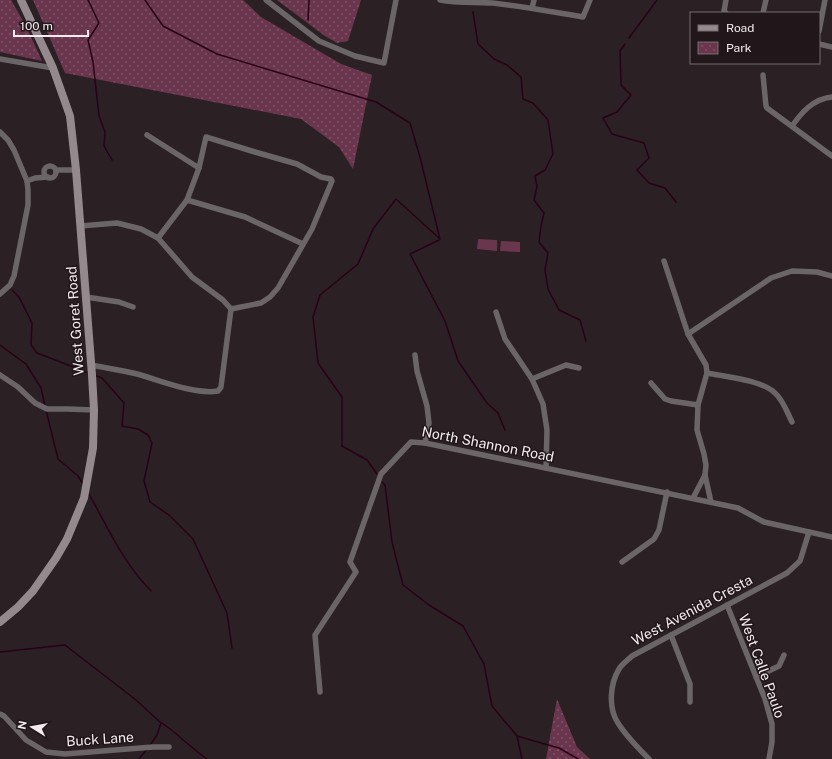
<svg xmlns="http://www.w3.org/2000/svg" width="832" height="759" viewBox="0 0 832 759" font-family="'Public Sans',sans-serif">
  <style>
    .park { fill: url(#park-dots) }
    .pitch { fill: #6a364e }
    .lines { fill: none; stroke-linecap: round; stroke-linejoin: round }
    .stream { stroke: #290016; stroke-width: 1.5 }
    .street { stroke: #6b6567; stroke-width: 5.5 }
    .secondary { stroke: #948a8d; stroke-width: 8 }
    .labels { text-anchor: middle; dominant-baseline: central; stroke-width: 3; stroke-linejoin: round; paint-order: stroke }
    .street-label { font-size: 14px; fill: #f3ebee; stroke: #21171b }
  </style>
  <defs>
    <pattern id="park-dots" width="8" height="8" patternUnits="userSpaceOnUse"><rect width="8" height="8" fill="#6a364e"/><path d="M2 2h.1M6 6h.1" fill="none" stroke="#805368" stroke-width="1.8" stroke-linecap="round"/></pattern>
  </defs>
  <rect width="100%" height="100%" fill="#2b2024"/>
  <g class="park">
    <path d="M0 0H11L26 26 42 61 0 52Z"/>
    <path d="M33 0H243L261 17 341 64 372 75 353 169 339 147 301 119 65 73Z"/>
    <path d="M277 0H361L348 41 337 43 325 36Z"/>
    <path d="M557 699 577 747 590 759H546Z"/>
  </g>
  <g class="pitch">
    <path d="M478 239 497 240V251L477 249Z"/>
    <path d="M501 241 520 242V252L500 251Z"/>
  </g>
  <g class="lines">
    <g class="stream">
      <path d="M88 0 99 23 88 40 93 62 99 116 105 132 104 146 112 160"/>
      <path d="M145 0 163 26 217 54 376 102 410 123 420 157 440 239 396 199 373 229 358 264 320 295 313 317 318 363 342 397V446L367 460 377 474"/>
      <path d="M473 12 478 44 494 59 507 65 521 77 523 99 533 103 548 120 553 154 545 170 535 176 537 186 534 200 544 213 541 226 539 242 548 253 545 270 548 289 559 310 580 320 586 341"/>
      <path d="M308 20 309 0"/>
      <path d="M629 38 657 0"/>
      <path d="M625 44 620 51 621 85 631 95 617 112 603 118 612 134 644 143 649 158 637 170 649 183 665 188 676 202"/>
      <path d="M439 240 410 254 445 321 458 361 487 403 498 413 505 430"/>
      <path d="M12 290 19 297 32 323 31 345 37 353 89 373"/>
      <path d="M0 345 26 364 41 388 45 406"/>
      <path d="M94 375 102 378 124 403 122 426 138 429 148 435 152 443 144 481 150 502 169 515 193 539 227 613 232 648"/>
      <path d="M46 410 58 459 78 476 83 484"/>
      <path d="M382 482 385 485 392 542 403 585 429 605 463 626 484 664 492 706 517 736 559 748 578 759"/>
      <path d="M89 494C108 528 124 564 151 591"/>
      <path d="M0 652 65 645 136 700 161 723 157 735 150 745"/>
      <path d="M162 723C178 734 191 748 207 759"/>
      <path d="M517 736 522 759"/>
      <path d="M139 759 147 749"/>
    </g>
    <g class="street">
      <path d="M266 0 319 41 355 56 384 63 396 0"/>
      <path d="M440 0C457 3 474 2 492 3 522 6 553 12 583 17L590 0"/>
      <path d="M532 8 534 0"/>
      <path d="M726 13 724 11 726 0"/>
      <path d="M763 13 766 0"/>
      <path d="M819 31 825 0"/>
      <path d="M819 44 832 47"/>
      <path d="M0 59 53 68"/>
      <path d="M763 75 766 106 767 108 832 156"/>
      <path d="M792 126C802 112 813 99 832 97"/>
      <path d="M0 132 8 140 14 150 27 181 28 190V205L14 276 10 285 0 294"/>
      <path d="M147 135 199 168"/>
      <circle cx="50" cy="172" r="6"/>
      <path d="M56 170H76"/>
      <path d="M27 181 35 178 48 177"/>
      <path d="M187 200 245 217 303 244"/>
      <path d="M80 226 117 223 141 229 158 238 192 277 223 300 231 309 221 387 218 391C195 395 159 380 137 374 122 370 106 368 91 365"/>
      <path d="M158 238 187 200 199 168 206 137 255 152 297 164 321 177 331 179 332 181 312 229 278 288 270 297 261 303 231 309"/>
      <path d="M664 261 688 334 706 365 707 373 698 405 697 430 704 454 706 465 705 475 693 498"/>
      <path d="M86 297 119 302 133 307"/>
      <path d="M496 312 505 339 532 379 543 404 547 430 546 468"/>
      <path d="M688 334 771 278 792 271 817 272 832 276"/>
      <path d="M415 355 417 371 427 406 429 423 425 443"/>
      <path d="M707 373C726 377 762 380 775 393 783 400 787 412 792 422"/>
      <path d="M0 375 18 387 35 403 47 409H67L94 410"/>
      <path d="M532 379 566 365 579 368"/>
      <path d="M651 383 665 399 671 401 698 405"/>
      <path d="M705 475 711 502"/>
      <path d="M622 562 654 539 659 530 667 492"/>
      <path d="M727 605 765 699 772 724V742L769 759"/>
      <path d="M671 635 690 684V702"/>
      <path d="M756 677 779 666 784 655"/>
      <path d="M320 692 315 635 356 572 350 562 381 474 411 442 425 443 738 508 764 522 832 537"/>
      <path d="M0 714 4 716 26 740 46 752 65 754 153 747H169"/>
      <path d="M649 759C638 748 626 736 618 723 608 708 610 684 619 669 622 664 628 660 632 656L787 573 800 561 809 532"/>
    </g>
    <path class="secondary" d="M0 622 18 607 33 591 56 558 67 539 84 498 93 448 94 410 92 375 76 170 70 116 53 68 21 0"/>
  </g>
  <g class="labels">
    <g class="street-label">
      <text transform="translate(75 321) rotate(-94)">West Goret Road</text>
      <text transform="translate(488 444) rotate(11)">North Shannon Road</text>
      <text transform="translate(692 610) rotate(-28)">West Avenida Cresta</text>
      <text transform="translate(762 666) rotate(70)">West Calle Paulo</text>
      <text transform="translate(100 739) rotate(-4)">Buck Lane</text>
    </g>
  </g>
  <rect x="690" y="12" width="130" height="52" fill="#21171b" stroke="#756c6f"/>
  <rect x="698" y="25" width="20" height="6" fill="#948a8d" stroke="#756c6f"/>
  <text x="726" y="32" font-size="12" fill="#f3ebee">Road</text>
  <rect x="698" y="42" width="20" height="12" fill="url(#park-dots)" stroke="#756c6f"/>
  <text x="726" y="52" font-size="12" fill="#f3ebee">Park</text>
  <g transform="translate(32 727) rotate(281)" stroke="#21171b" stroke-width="3" paint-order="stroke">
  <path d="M0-3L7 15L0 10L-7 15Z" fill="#f3ebee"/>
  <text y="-6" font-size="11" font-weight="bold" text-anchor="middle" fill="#f3ebee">N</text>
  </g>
  <path d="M14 30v6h74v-6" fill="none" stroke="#f3ebee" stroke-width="2"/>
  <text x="20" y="30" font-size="12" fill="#f3ebee" stroke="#21171b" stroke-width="3" paint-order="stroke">100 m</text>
</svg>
